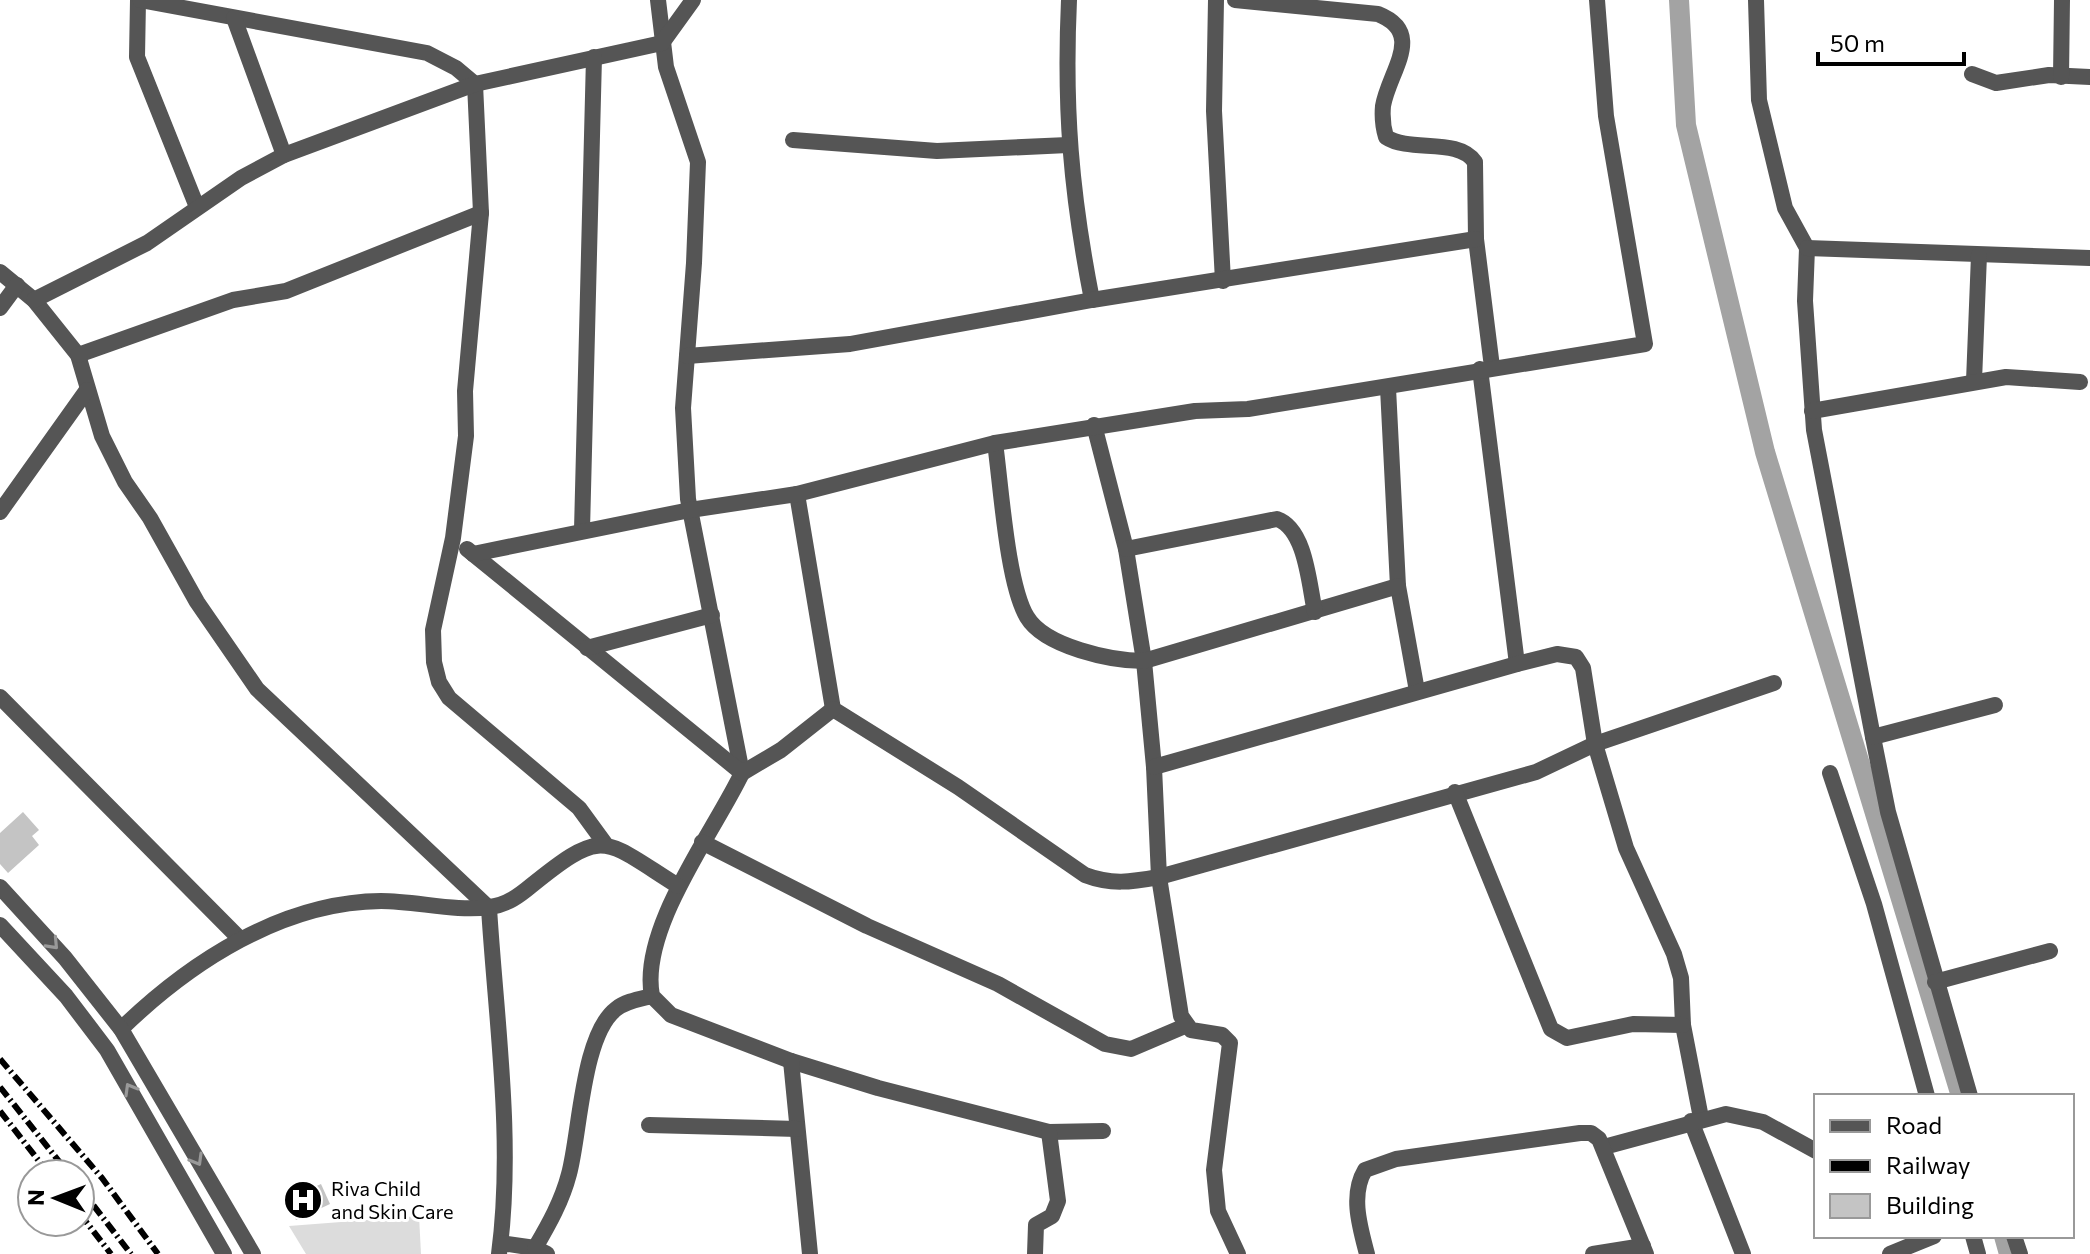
<svg xmlns="http://www.w3.org/2000/svg" width="2090" height="1254" viewBox="0 0 2090 1254" font-family="Commissioner,sans-serif">
  <style>
    .green { fill: #dcdcdc }
    .lines { fill: none; stroke-linecap: round; stroke-linejoin: round }
    .canal { stroke: #a3a3a3; stroke-width: 20 }
    .building { fill: #c4c4c4 }
    .minor { stroke: #555; stroke-width: 16 }
    .tertiary { stroke: #555; stroke-width: 16 }
    .rail { stroke: #000; stroke-width: 6; stroke-dasharray: 12 4 2 4; stroke-linecap: butt }
    .oneway { stroke: #999 }
    .labels { text-anchor: middle; dominant-baseline: central; stroke-width: 6; stroke-linejoin: round; paint-order: stroke }
    .poi-label { font-size: 20px; fill: #000; stroke: #fff; text-anchor: start }
  </style>
  <rect width="100%" height="100%" fill="#fff"/>
  <path class="green" d="M419 1216 421 1254H306L289 1226Z"/>
  <g class="lines">
    <g class="canal">
      <path d="M1679 0 1686 125 1765 452 1961 1096"/>
      <path d="M2004 1236 2009 1254"/>
    </g>
  </g>
  <g class="building">
    <path d="M23 812 39 830 32 836 39 845 8 873 0 864V833Z"/>
    <path d="M321 1184 330 1204 296 1220 286 1200Z"/>
  </g>
  <g class="lines">
    <g class="minor">
      <path d="M138 0 137 57 197 207"/>
      <path d="M140 0 427 53 456 68 475 84 481 213 465 391 466 436 453 538 433 630 434 662 439 682 449 698 579 808 606 845"/>
      <path d="M658 0 666 67 698 162 694 263 683 408 688 499 742 773C714 832 639 929 652 996L671 1015 791 1061 878 1088 1049 1132 1103 1131"/>
      <path d="M1069 0C1064 109 1071 193 1092 300"/>
      <path d="M1216 0 1214 111 1223 281"/>
      <path d="M1235 0 1378 14C1426 33 1389 71 1383 106 1382 117 1383 127 1386 137 1410 153 1458 137 1475 162L1476 239 1492 367"/>
      <path d="M1756 0 1759 100 1785 208 1807 248 1805 301 1814 430 1873 737 1888 812 1970 1096"/>
      <path d="M234 18 284 155"/>
      <path d="M1972 74 1996 83 2049 75 2090 77"/>
      <path d="M2061 77 2062 0"/>
      <path d="M793 140 937 151 1068 145"/>
      <path d="M1807 248 2090 258"/>
      <path d="M0 272 34 300 78 355 102 436 125 482 150 518 197 602 257 689 489 908C496 1021 514 1141 499 1254"/>
      <path d="M34 300 147 243 241 178 284 155 475 84 662 43 693 0"/>
      <path d="M0 308 17 285"/>
      <path d="M78 355 233 300 286 291 481 213"/>
      <path d="M687 356 850 344 1092 300 1476 239"/>
      <path d="M1480 369 1517 664"/>
      <path d="M1974 381 1979 255"/>
      <path d="M1388 388 1398 586 1417 691"/>
      <path d="M1812 411 2006 377 2080 382"/>
      <path d="M1094 425 1126 549 1144 661 1154 767 1159 877 1181 1016 1191 1030 1222 1035 1230 1043 1214 1170 1218 1211 1238 1254"/>
      <path d="M995 443C1001 485 1007 584 1027 617 1045 647 1112 661 1144 661L1398 586"/>
      <path d="M797 494 833 709 958 787 1085 875C1111 885 1131 882 1159 877L1536 772 1595 744 1774 683"/>
      <path d="M0 512 87 390"/>
      <path d="M582 530 594 57"/>
      <path d="M467 549 742 773 781 750 833 709"/>
      <path d="M1126 549 1277 519C1306 529 1309 585 1315 612"/>
      <path d="M473 554 690 510 797 494 995 443 1195 411 1248 409 1645 344 1606 116 1597 0"/>
      <path d="M587 648 712 615"/>
      <path d="M0 697 240 939"/>
      <path d="M1873 737 1995 705"/>
      <path d="M1154 767 1517 664 1557 654 1576 657 1583 668 1595 744 1626 848 1674 954 1681 978 1683 1025 1701 1118"/>
      <path d="M1830 773 1874 904 1927 1096"/>
      <path d="M1455 792 1551 1029 1567 1038 1633 1024 1683 1025"/>
      <path d="M702 842 867 926 998 984 1105 1044 1131 1049 1185 1026"/>
      <path d="M1935 982 2050 951"/>
      <path d="M121 1029C190 962 282 902 381 901 416 901 456 912 490 907 507 905 520 895 532 885 605 826 603 839 678 886"/>
      <path d="M791 1061 810 1254"/>
      <path d="M1691 1121 1743 1254"/>
      <path d="M649 1125 797 1129"/>
      <path d="M1604 1147 1726 1114 1763 1122 1816 1151"/>
      <path d="M1973 1236 1978 1254"/>
      <path d="M2014 1236 2020 1254"/>
      <path d="M501 1243 535 1248 547 1254"/>
      <path d="M535 1248C549 1224 562 1201 569 1174 580 1134 582 1035 616 1009 626 1001 640 999 652 996"/>
      <path d="M1035 1254 1036 1225 1052 1216 1058 1201 1049 1132"/>
      <path d="M1367 1254C1360 1227 1350 1195 1365 1170L1396 1159 1580 1133H1591L1599 1139 1646 1254"/>
      <path d="M1593 1254 1643 1246"/>
      <path d="M1890 1254 1934 1236"/>
    </g>
    <g class="tertiary">
      <path d="M0 887 65 958 121 1029 253 1254"/>
      <path d="M0 925 66 996 107 1050 224 1254"/>
    </g>
    <g class="rail">
      <path d="M0 1059 102 1178 158 1254"/>
      <path d="M0 1087 69 1174"/>
      <path d="M0 1111 49 1174"/>
      <path d="M80 1188 131 1254"/>
      <path d="M80 1214 111 1254"/>
    </g>
  </g>
  <defs><path id="oneway-chevron" d="M-2-3.5L2.5 0L-2 3.5" fill="none" stroke-width="1.6" stroke-linecap="round" stroke-linejoin="round" transform="scale(2)"/></defs>
  <g class="oneway">
    <use href="#oneway-chevron" transform="translate(53 944) rotate(47)"/>
    <use href="#oneway-chevron" transform="translate(130 1089) rotate(-120)"/>
    <use href="#oneway-chevron" transform="translate(197 1160) rotate(60)"/>
  </g>
  <defs>
    <g id="hospital-disc" transform="scale(2)"><circle r="9.5" fill="#000" stroke="#fff"/><path d="M-5-5h3v3.5h4V-5h3V5h-3V1.5h-4V5h-3Z" fill="#fff"/></g>
  </defs>
  <g fill-rule="evenodd">
    <use href="#hospital-disc" x="303" y="1200"/>
  </g>
  <g class="labels">
    <g class="poi-label">
      <text x="331" y="1188">Riva Child<tspan x="331" dy="23">and Skin Care</tspan></text>
    </g>
  </g>
  <rect x="1814" y="1094" width="260" height="144" fill="#ffffff" stroke="#999999" stroke-width="2"/>
  <rect x="1830" y="1120" width="40" height="12" fill="#555555" stroke="#999999" stroke-width="2"/>
  <text x="1886" y="1134" font-size="24" fill="#000000">Road</text>
  <rect x="1830" y="1160" width="40" height="12" fill="#000000" stroke="#999999" stroke-width="2"/>
  <text x="1886" y="1174" font-size="24" fill="#000000">Railway</text>
  <rect x="1830" y="1194" width="40" height="24" fill="#c4c4c4" stroke="#999999" stroke-width="2"/>
  <text x="1886" y="1214" font-size="24" fill="#000000">Building</text>
  <g transform="translate(56 1198) rotate(271)"><circle r="38" fill="#ffffff" stroke="#999999" stroke-width="2"/>
  <path d="M0-6L14 30L0 20L-14 30Z" fill="#000000"/>
  <text y="-12" font-size="22" font-weight="bold" text-anchor="middle" fill="#000000">N</text>
  </g>
  <path d="M1818 52v12h146v-12" fill="none" stroke="#000000" stroke-width="4"/>
  <text x="1830" y="52" font-size="24" fill="#000000" stroke="#ffffff" stroke-width="6" paint-order="stroke">50 m</text>
</svg>
